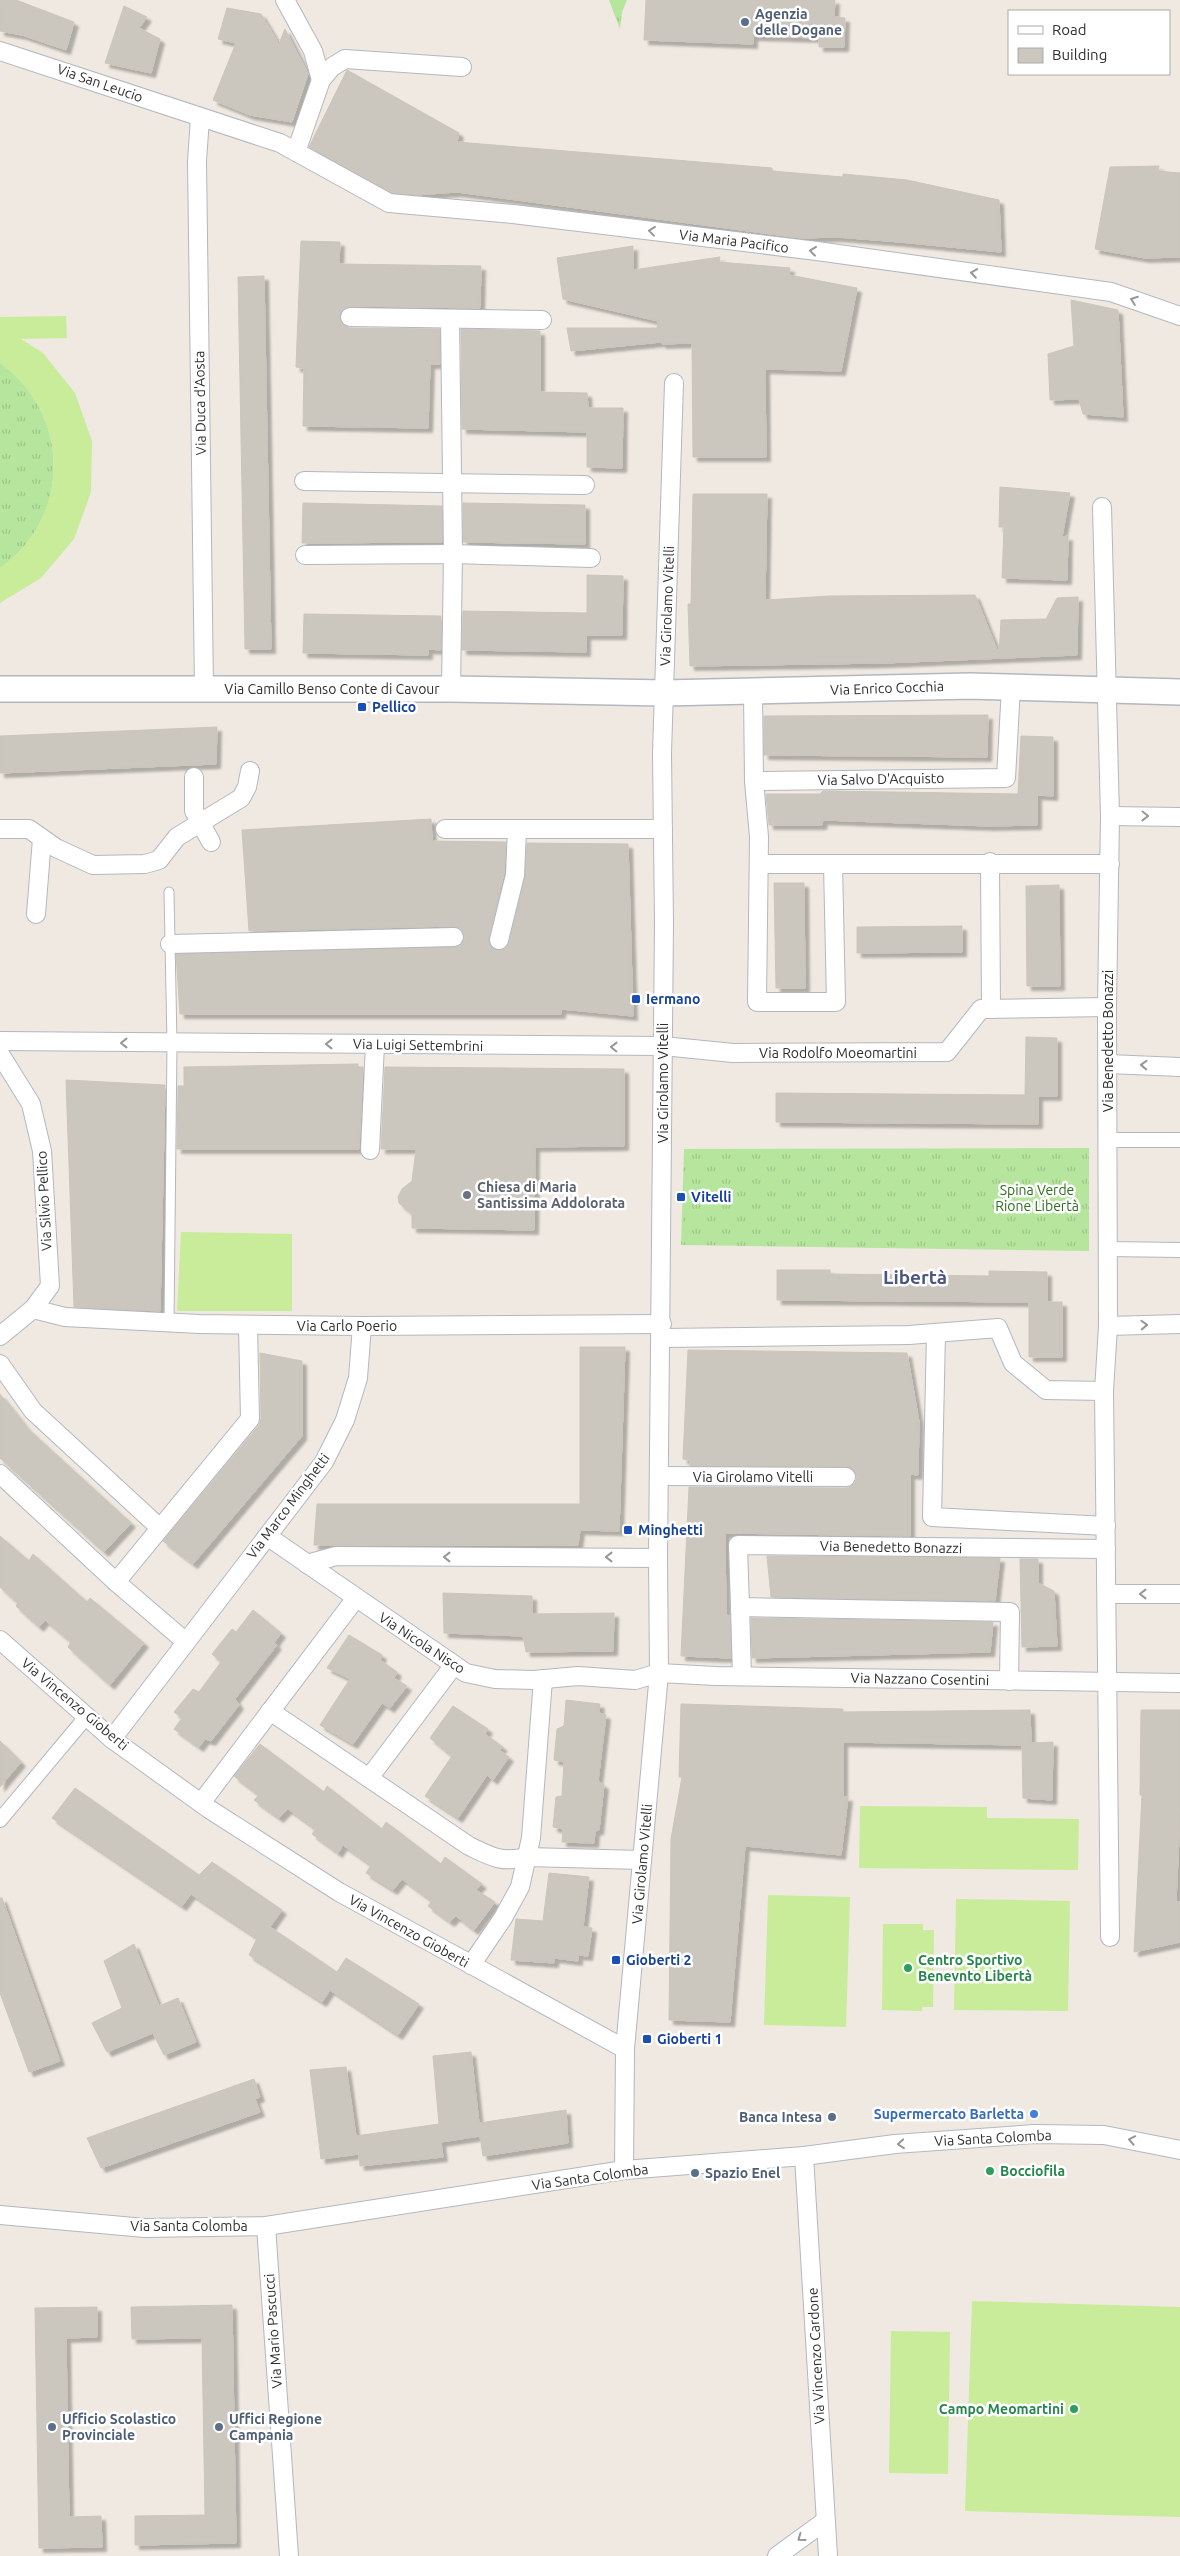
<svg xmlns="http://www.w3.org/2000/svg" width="1180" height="2556" viewBox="0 0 1180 2556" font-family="Ubuntu,sans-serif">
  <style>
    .grass { fill: url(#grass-tufts) }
    .pitch { fill: #c9ec9a }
    .building { fill: #cbc7bf; stroke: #cbc5ba; filter: url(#shadow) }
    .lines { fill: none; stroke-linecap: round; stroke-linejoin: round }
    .service-casing { stroke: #b4b7c1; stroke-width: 11 }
    .pedestrian-casing { stroke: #b4b7c1; stroke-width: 16 }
    .minor-casing { stroke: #b4b7c1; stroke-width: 20 }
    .secondary-casing { stroke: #b4b7c1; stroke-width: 28 }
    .service { stroke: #fff; stroke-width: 9 }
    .pedestrian { stroke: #fff; stroke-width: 14 }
    .minor { stroke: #fff; stroke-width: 18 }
    .secondary { stroke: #fff; stroke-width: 25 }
    .oneway { stroke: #969696 }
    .service-dot { fill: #5c6f8a; stroke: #fff; stroke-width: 2 }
    .transit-dot { fill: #1a4fb4; stroke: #fff; stroke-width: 2 }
    .worship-dot { fill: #6b7280; stroke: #fff; stroke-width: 2 }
    .leisure-dot { fill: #2e9e5b; stroke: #fff; stroke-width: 2 }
    .shop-dot { fill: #3f7fe0; stroke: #fff; stroke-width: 2 }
    .labels { text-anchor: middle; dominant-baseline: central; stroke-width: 5; stroke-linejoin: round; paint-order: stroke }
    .service-label { font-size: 14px; font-weight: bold; fill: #4e5e75; stroke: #fff; text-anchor: start }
    .street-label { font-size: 14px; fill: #2e2e2e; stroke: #fff }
    .transit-label { font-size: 14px; font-weight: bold; fill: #164399; stroke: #fff; text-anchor: start }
    .worship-label { font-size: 14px; font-weight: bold; fill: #5b616d; stroke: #fff; text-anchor: start }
    .park-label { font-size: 14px; fill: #2c6e1b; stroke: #fff }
    .leisure-label { font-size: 14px; font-weight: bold; fill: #27864d; stroke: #fff; text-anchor: start }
    .shop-label { font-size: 14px; font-weight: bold; fill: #366cbe; stroke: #fff; text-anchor: end }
    .district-label { font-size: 19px; font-weight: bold; fill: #4d5680; stroke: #fff }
  </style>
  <defs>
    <pattern id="grass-tufts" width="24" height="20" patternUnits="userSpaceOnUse" patternTransform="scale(1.25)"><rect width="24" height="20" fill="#b6e59e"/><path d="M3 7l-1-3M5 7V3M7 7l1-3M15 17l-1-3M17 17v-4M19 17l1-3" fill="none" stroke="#9dc588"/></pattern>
    <filter id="shadow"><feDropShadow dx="4.5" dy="4.5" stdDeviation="1" flood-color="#0004"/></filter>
  </defs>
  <rect width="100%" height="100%" fill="#efe9e1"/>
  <g class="grass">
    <path d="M609 0H627L622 12 620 29Z"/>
    <path d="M0 363C71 413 72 518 0 568Z"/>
    <path d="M1089 1148V1251L681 1245 684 1149Z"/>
  </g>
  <g class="pitch">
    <path d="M66 316 67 338 21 339 43 353 75 393 92 441 91 492 74 539 41 578 0 603V568C72 518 71 413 0 363V317Z"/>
    <path d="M181 1232 292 1234V1311H177Z"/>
    <path d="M860 1806 987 1807V1818L1079 1819 1078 1870 859 1868Z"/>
    <path d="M768 1895 850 1897 846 2027 764 2025Z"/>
    <path d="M956 1899 1070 1901 1068 2011 954 2010Z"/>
    <path d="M883 1924H923V1930H934L933 2007H922V2011L882 2010Z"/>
    <path d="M972 2301 1180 2307V2517L965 2511Z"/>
    <path d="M891 2331 950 2332 948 2474 889 2473Z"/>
  </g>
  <g class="building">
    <path d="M0 0H16L74 22 66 50 22 35 0 31Z"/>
    <path d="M646 0H835L834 17 845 18 844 47H819V38L753 36V44L644 40Z"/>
    <path d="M124 6 147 17 139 28 160 39 151 73 105 63Z"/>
    <path d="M227 8 261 14 279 44 285 29 308 74 292 122 250 115 213 100 236 43 218 39Z"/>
    <path d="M347 70 459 133 457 142 772 168V171L843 177V174L907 180 999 200 1001 252 900 242 837 237 801 238 457 192 416 195 392 193 309 147Z"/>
    <path d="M1159 166 1158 171 1180 173V257L1145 258 1095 249 1110 167Z"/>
    <path d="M301 241 340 242 339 264 481 266 480 308 350 306 341 312V322L349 328 440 329V364H430L428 428 303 426 304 368 296 367Z"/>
    <path d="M633 246V270L720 257 719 262 790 268 789 275 857 288 841 371 765 369 766 457H693L692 343 662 344 661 342 571 351 567 328H657L658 321 563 299 557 258Z"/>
    <path d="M264 276 271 649H245L238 277Z"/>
    <path d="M1071 300 1118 310 1123 417 1083 414 1079 399 1050 400 1048 354 1074 346Z"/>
    <path d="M461 329 540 331V392L587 393 588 408H623L622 468 587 467V432L462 429Z"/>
    <path d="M1000 487 1070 493 1062 537 1068 536 1067 580 1002 578 1004 527H999Z"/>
    <path d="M693 494H767L765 600 830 596 975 595 999 655 1001 620 1046 619 1057 598 1078 597 1077 655 884 663 690 666 688 604H691Z"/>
    <path d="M303 503 442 506V542L302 543Z"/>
    <path d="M463 503 585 505V544L463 542Z"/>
    <path d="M587 575 623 576 622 635H586V652L462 650 463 611 587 613Z"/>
    <path d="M304 614 441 616V650L428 649V655L303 653Z"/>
    <path d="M988 715 987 757 764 755V716Z"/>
    <path d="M217 727 216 764 0 773V736Z"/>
    <path d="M1021 736 1053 737V796L1037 795V825L989 826 823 820 822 825H769L766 794H820L823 791H830L1018 794Z"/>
    <path d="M431 819 432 841 506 842 504 873 489 938 491 947 497 950 506 948 509 943 525 877 527 843 628 844 633 1016 561 1009V1014H180L176 954 460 946 465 937 463 932 454 926 249 931 242 830Z"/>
    <path d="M774 883H804L805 988H776Z"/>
    <path d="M1059 885 1060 986H1027L1026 886Z"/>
    <path d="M962 926V952L857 953V927Z"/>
    <path d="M1026 1037 1057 1038V1096H1038V1124L776 1122V1093L1025 1095Z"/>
    <path d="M358 1064V1067H363L359 1149H177L178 1086H184V1067Z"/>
    <path d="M385 1067 624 1069V1146L535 1147 534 1230 412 1228V1214L399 1203 398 1197 402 1189 412 1181 416 1149H381Z"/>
    <path d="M66 1080 165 1085 160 1311 74 1307Z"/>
    <path d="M777 1270H830V1274L989 1276V1271L1047 1272V1302H1062V1357H1029V1302L777 1300Z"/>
    <path d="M580 1347H625L619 1531 580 1530 578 1545H314L317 1504H580Z"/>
    <path d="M688 1350 907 1353 919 1422 918 1475 910 1474V1536L725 1533 726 1615 730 1616 731 1658 681 1656 689 1487 846 1488 855 1483 857 1477 852 1468 846 1466H690V1460L683 1459Z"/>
    <path d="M260 1353 302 1361V1436L193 1564 163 1541 259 1425 261 1419Z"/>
    <path d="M0 1394 27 1428 131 1523 104 1552 0 1458Z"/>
    <path d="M0 1536 29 1561 33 1554 87 1602 90 1598 144 1643 110 1685 68 1647 71 1642 45 1620 39 1627 16 1606 18 1603 0 1587Z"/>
    <path d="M767 1556 1000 1558 995 1601 771 1597Z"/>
    <path d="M1020 1559H1038V1583L1054 1591 1057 1646 1022 1647Z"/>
    <path d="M443 1593 532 1596V1614L614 1613 613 1651 526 1652 523 1636 444 1633Z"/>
    <path d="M253 1610 281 1633 274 1643 277 1645 235 1699 239 1705 211 1741 205 1739 199 1747 174 1729 182 1718 174 1712 193 1689 199 1692 221 1662 212 1654 232 1629 236 1632Z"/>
    <path d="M751 1618 993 1622 990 1652 752 1658Z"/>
    <path d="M349 1635 382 1655 380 1660 397 1672 394 1678 407 1686 390 1708 382 1703 353 1744 320 1725 350 1679 327 1668Z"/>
    <path d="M566 1700 600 1704 599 1713 606 1715 598 1781 604 1785 599 1830 595 1831 594 1843 562 1842 563 1829 553 1827 556 1797 562 1796 564 1762 554 1760 557 1729 564 1726Z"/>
    <path d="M681 1704 843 1709V1712L1030 1710 1031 1743 1053 1742 1052 1800 1023 1798 1022 1745 843 1742V1797H848L841 1855 745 1846 730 2022 669 2020 671 1839 682 1777H679Z"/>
    <path d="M453 1706 488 1729 485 1734 503 1747 499 1750 509 1757 493 1780 487 1775 458 1818 425 1796 452 1756 430 1738Z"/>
    <path d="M1141 1710H1180V1814L1176 1902H1180V1942L1134 1952 1142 1795H1140Z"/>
    <path d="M0 1741 21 1762 0 1787Z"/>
    <path d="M260 1744 324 1792 327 1786 382 1829 386 1822 441 1864 445 1857 482 1884 476 1890 495 1902 474 1930 456 1916 450 1922 428 1906 432 1901 402 1879 393 1890 366 1873 371 1865 343 1845 338 1853 312 1834 316 1829 288 1809 279 1818 254 1800 259 1795 234 1776Z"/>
    <path d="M75 1788 199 1875 212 1862 282 1910 270 1927 337 1972 346 1958 419 2004 398 2035 330 1990 322 2002 249 1955 257 1938 191 1894 182 1906 52 1818Z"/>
    <path d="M549 1873 589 1877 583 1927 592 1928 588 1956 578 1955V1961L554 1958V1963L511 1960 516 1919 543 1921Z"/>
    <path d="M0 1898H2L60 2061 29 2072 0 1993Z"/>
    <path d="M134 1944 159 2006 178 1998 196 2042 164 2055 153 2033 107 2052 92 2023 122 2008 104 1961Z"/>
    <path d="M471 2052 479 2123 566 2110 568 2143 483 2156 480 2136 441 2142 443 2157 360 2166 359 2154 321 2159 310 2070 346 2067 356 2136 439 2124 433 2056Z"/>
    <path d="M254 2079 260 2097 255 2099 260 2112 101 2168 87 2138Z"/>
    <path d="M232 2305 236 2543 135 2545V2516L205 2515 202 2338 132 2339 131 2307Z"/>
    <path d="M97 2307V2337L66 2338 69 2517 101 2516 102 2547 39 2548 35 2308Z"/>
  </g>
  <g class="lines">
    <g class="service-casing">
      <path id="service" d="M169 1323 172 1043 169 892"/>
    </g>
    <g class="pedestrian-casing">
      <g id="pedestrian">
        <path d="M1108 1140H1180"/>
        <path d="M1108 1249 1180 1250"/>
        <path d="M0 1820 87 1716"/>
      </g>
    </g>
    <g class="minor-casing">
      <g id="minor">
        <path d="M285 0 313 51 321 80"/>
        <path d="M0 51 280 143 389 203 513 214 817 251 1111 292 1180 316"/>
        <path d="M200 118 197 161 204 689"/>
        <path d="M296 152 321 80 332 67 345 59 462 67"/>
        <path d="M350 317 542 320"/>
        <path d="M450 319 453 554 451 689"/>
        <path d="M304 481 585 485"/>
        <path d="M1102 507 1110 816 1107 1007 1108 1326 1104 1391 1110 1937"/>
        <path d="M305 555 453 554 591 558"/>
        <path d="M753 691 754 781 1006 778 1011 687"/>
        <path d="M194 777V811L211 842"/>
        <path d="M754 781 759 837 757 1002H836L833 864"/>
        <path d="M1110 816 1180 817"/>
        <path d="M0 829H29L56 848 93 865 145 864 159 860 177 837 241 798 247 787 250 771"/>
        <path d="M445 829H663"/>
        <path d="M990 862 991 1009"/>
        <path d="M759 864H1110"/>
        <path d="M36 914 42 839"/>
        <path d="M499 940 515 875 517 829"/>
        <path d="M170 944 454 937"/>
        <path d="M0 1041 663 1046 733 1053 947 1052 981 1009 1107 1007"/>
        <path d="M0 1054 31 1104 42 1151 50 1286 33 1309 0 1336"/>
        <path d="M1108 1064 1180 1067"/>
        <path d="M370 1150 375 1044"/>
        <path d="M33 1309 65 1317 199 1324 362 1326 662 1324"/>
        <path d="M1108 1326 1180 1324"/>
        <path d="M936 1333 932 1517 1106 1526"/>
        <path d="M662 1338 909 1335 998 1328 1013 1363 1046 1390 1104 1391"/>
        <path d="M0 1364 33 1411 160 1528"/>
        <path d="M0 1474 116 1582 186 1642"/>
        <path d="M659 1476 846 1477"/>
        <path d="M267 1536 466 1673 495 1679 534 1680 578 1676 635 1680 659 1673 716 1676 1180 1683"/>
        <path d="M307 1564 336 1556 658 1558"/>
        <path d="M116 1582 250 1419 248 1325"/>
        <path d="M1107 1594H1180"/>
        <path d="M740 1607 738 1545 1106 1549"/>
        <path d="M0 1640 112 1739 209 1809 339 1892 625 2049"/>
        <path d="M742 1676 740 1607 1010 1612 1009 1681"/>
        <path d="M270 1711 469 1846C492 1857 501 1863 527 1857L642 1860"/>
        <path d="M112 1739 324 1462 345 1420 358 1378 362 1326"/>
        <path d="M369 1778 454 1665"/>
        <path d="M201 1803 356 1598"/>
        <path d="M471 1965 503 1918 520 1887 531 1838 543 1679"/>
        <path d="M804 2156 828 2556"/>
        <path d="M624 2170 625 2049 659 1673 658 1558 664 923 662 753 674 383"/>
        <path d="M0 2215 145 2228 266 2226 624 2170 804 2156 895 2144 1034 2134 1104 2135 1180 2150"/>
        <path d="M266 2226 289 2556"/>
        <path d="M777 2556 825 2521"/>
      </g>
    </g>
    <g class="secondary-casing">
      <path id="secondary" d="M0 689H451L664 693 970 686 1180 692"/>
    </g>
    <use href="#service" class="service"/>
    <use href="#pedestrian" class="pedestrian"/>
    <use href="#minor" class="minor"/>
    <use href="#secondary" class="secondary"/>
  </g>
  <defs><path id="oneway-chevron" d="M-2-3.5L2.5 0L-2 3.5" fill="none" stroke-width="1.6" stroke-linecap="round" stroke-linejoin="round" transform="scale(1.25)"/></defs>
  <g class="oneway">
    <use href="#oneway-chevron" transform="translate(652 231) rotate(-173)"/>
    <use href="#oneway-chevron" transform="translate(813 251) rotate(-173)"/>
    <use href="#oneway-chevron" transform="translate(974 273) rotate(-172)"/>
    <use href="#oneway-chevron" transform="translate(1134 300) rotate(-160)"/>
    <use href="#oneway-chevron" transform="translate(1145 816) rotate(1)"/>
    <use href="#oneway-chevron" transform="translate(124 1043) rotate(-180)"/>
    <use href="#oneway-chevron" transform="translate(329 1044) rotate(-180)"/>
    <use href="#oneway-chevron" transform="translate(614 1047) rotate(-179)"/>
    <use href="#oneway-chevron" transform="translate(1144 1065) rotate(-178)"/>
    <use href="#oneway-chevron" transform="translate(1144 1325) rotate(-2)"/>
    <use href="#oneway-chevron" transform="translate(447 1557) rotate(-180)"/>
    <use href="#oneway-chevron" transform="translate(609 1557) rotate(-180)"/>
    <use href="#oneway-chevron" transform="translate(1143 1594) rotate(180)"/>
    <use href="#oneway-chevron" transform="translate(1132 2140) rotate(-169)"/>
    <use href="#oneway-chevron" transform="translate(901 2144) rotate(175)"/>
    <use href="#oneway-chevron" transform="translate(801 2538) rotate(144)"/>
  </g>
  <g class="service-dot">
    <circle cx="745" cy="22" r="5"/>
    <circle cx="832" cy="2117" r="5"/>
    <circle cx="695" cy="2173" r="5"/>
    <circle cx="52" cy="2427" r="5"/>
    <circle cx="219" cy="2427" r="5"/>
  </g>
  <g class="transit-dot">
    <rect x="357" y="702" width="10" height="10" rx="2.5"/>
    <rect x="631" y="994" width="10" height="10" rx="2.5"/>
    <rect x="676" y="1192" width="10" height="10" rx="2.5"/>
    <rect x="623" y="1525" width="10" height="10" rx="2.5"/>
    <rect x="611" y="1955" width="10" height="10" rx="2.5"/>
    <rect x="642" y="2034" width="10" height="10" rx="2.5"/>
  </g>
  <circle class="worship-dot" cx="467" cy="1195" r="5"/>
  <g class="leisure-dot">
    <circle cx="908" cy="1968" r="5"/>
    <circle cx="990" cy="2171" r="5"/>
    <circle cx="1074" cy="2409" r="5"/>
  </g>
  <circle class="shop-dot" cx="1034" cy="2114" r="5"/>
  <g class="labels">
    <g class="service-label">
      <text x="755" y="14">Agenzia<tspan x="755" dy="16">delle Dogane</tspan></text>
      <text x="822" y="2117" text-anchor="end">Banca Intesa</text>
      <text x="705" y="2173">Spazio Enel</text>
      <text x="62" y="2419">Ufficio Scolastico<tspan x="62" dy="16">Provinciale</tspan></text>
      <text x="229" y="2419">Uffici Regione<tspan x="229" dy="16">Campania</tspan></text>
    </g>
    <g class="street-label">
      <text transform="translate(100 83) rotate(19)">Via San Leucio</text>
      <text transform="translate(734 241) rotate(7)">Via Maria Pacifico</text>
      <text transform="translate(200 403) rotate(-91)">Via Duca d'Aosta</text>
      <text transform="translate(667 606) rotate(-88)">Via Girolamo Vitelli</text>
      <text transform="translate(887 688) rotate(-2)">Via Enrico Cocchia</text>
      <text x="332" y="689">Via Camillo Benso Conte di Cavour</text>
      <text transform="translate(881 779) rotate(-1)">Via Salvo D'Acquisto</text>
      <text transform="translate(1108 1041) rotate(-90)">Via Benedetto Bonazzi</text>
      <text transform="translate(418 1045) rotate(1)">Via Luigi Settembrini</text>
      <text x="838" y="1053">Via Rodolfo Moeomartini</text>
      <text transform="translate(663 1083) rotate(-90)">Via Girolamo Vitelli</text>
      <text transform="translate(44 1201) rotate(-93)">Via Silvio Pellico</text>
      <text x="347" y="1326">Via Carlo Poerio</text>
      <text x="753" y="1477">Via Girolamo Vitelli</text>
      <text transform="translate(288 1506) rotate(-53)">Via Marco Minghetti</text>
      <text transform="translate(891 1547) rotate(1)">Via Benedetto Bonazzi</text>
      <text transform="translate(422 1643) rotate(33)">Via Nicola Nisco</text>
      <text transform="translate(920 1679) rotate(1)">Via Nazzano Cosentini</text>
      <text transform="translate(75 1704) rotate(40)">Via Vincenzo Gioberti</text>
      <text transform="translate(642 1864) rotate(-85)">Via Girolamo Vitelli</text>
      <text transform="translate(409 1931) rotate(29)">Via Vincenzo Gioberti</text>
      <text transform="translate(993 2138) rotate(-3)">Via Santa Colomba</text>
      <text transform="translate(590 2177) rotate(-8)">Via Santa Colomba</text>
      <text x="189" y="2226">Via Santa Colomba</text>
      <text transform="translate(273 2331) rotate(-94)">Via Mario Pascucci</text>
      <text transform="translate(816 2356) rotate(-93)">Via Vincenzo Cardone</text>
    </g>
    <g class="transit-label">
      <text x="372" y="707">Pellico</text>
      <text x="646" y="999">Iermano</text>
      <text x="691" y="1197">Vitelli</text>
      <text x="638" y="1530">Minghetti</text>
      <text x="626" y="1960">Gioberti 2</text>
      <text x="657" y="2039">Gioberti 1</text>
    </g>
    <g class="worship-label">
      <text x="477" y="1187">Chiesa di Maria<tspan x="477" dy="16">Santissima Addolorata</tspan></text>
    </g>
    <g class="park-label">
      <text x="1037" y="1190">Spina Verde<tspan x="1037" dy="16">Rione Libertà</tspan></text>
    </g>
    <g class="leisure-label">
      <text x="918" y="1960">Centro Sportivo<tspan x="918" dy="16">Benevnto Libertà</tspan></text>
      <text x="1000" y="2171">Bocciofila</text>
      <text x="1064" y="2409" text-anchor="end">Campo Meomartini</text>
    </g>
    <g class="shop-label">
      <text x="1024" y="2114">Supermercato Barletta</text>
    </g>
    <g class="district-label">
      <text x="915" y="1277">Libertà</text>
    </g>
  </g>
  <rect x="1008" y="10" width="162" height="65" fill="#ffffff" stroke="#ababab"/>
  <rect x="1018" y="26" width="25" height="8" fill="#ffffff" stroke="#ababab"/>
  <text x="1052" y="35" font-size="15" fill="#2e2e2e">Road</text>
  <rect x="1018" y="48" width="25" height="15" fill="#cbc7bf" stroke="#ababab"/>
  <text x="1052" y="60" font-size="15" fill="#2e2e2e">Building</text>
</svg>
